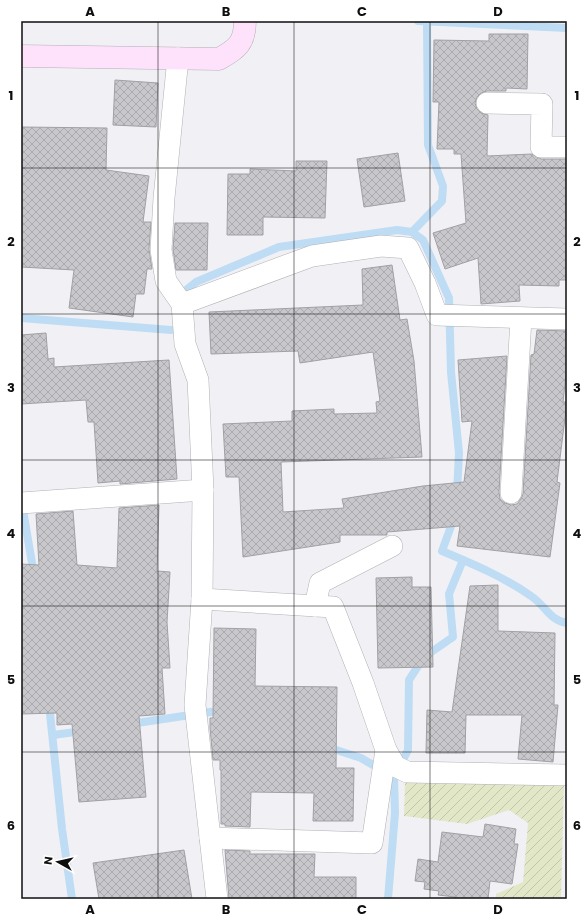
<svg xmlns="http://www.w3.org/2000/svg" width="588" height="920" viewBox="0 0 588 920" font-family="Poppins,sans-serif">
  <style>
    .garden { fill: url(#garden-furrows) }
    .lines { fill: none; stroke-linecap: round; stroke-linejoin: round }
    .stream { stroke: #bedcf4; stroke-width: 8 }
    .building { fill: url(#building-cross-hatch); stroke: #a1a1a5 }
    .street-casing { stroke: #b0b1b4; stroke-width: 22 }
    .secondary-casing { stroke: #b0b1b4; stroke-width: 23 }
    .street { stroke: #fff; stroke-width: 21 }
    .secondary { stroke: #fee2fb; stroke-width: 22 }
    .grid { fill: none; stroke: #0e0e0f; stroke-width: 1; stroke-opacity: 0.55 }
    .neatline { fill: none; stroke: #0e0e0f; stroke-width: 1.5 }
    .grid-label { font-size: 13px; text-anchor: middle; font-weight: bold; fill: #0e0e0f }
  </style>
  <defs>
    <pattern id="garden-furrows" width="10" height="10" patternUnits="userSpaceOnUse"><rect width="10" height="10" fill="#e2e7c8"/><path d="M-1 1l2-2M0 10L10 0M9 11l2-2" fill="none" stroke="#c1c5ab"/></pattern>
    <pattern id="building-cross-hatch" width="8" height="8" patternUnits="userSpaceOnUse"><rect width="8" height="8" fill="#c8c8cc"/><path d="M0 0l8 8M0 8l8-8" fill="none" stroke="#ababae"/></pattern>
  </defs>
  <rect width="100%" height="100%" fill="#f1f1f5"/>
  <path class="garden" d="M405 783 564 784 561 899H496V894L523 882 528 823 509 810 467 824 404 816Z"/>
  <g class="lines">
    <g class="stream">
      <path d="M418 21 567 28"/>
      <path d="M412 232 442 201 443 186 428 145 427 21"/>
      <path d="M186 290 196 282 279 247 397 230 412 232 423 240 449 298 451 372 459 453 457 492"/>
      <path d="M21 318 171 330"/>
      <path d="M22 504 34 575"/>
      <path d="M454 518 442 551C473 564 504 577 531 596 545 605 550 621 567 623"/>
      <path d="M49 704 62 829 72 899"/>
      <path d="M130 724 217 711 223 713"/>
      <path d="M53 735 83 731"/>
      <path d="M327 747 361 758 383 771"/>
      <path d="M388 899 395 813 394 777 408 750 409 680 424 657 453 637 449 594 463 560"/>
    </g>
  </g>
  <g class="building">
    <path d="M489 34H528L527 89 506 88V91H487L481 93 477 97 475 103 477 109 481 113 488 115 487 156 532 154 541 159H567V280H559V286L519 285 520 301 481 304 478 258 445 269 433 233 466 223 461 154H454V149H437L439 102H433L434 40 489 41Z"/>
    <path d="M115 80 158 83 156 127 113 125Z"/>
    <path d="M21 127 107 128 106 170 149 176 143 222H151L149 249 152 269H147L144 294H136L133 317 69 308 74 270 21 267Z"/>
    <path d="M398 153 405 201 364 207 357 159Z"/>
    <path d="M296 161H327L325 218 263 217V235H227L228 174H250V169L296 171Z"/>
    <path d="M175 223H208L207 270H176L173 249Z"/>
    <path d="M392 265 400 320 407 319 414 361 422 457 281 462 283 512 344 508 342 499 423 486 464 482 472 421 462 422 458 360 507 356 499 492 500 499 505 503 511 505 517 504 521 499 523 494 531 355 534 354 537 330 567 331V366L563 402H567L557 482 560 483 550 557 457 546 460 526 387 532V535H340V542L243 557 239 477H226L223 424 292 421V411L334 409V414L377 413 376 402 380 401 373 352 300 363 298 351 211 354 209 312 363 305 362 269Z"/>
    <path d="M46 333 48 359 54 358V367L169 360 177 479 120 484V481L98 483 94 422H88L86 400 21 404V335Z"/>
    <path d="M159 505 157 571 170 572 167 622 170 668H162L165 714 139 716 146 797 79 802 72 724 57 725V713L21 714V564L39 565 36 514 73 511 77 565 117 568 119 508Z"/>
    <path d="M412 577V587H431L433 667 378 668 376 578Z"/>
    <path d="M498 585V631L555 633 554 705H558L553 762 518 759 522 715H466L465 753H426L427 710 452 712 470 586Z"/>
    <path d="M214 628 256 629 255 686 337 687 336 768H354L353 821H313L314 793 251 792 250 827 225 826V824H221V770H220V760H213L210 728V718H213Z"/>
    <path d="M485 824 516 829 514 844H518L512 884 490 881 488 899H455V897L438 895 439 891 424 889 425 882 415 881 418 859 438 862 442 832 483 837Z"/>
    <path d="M184 850 192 899H99L93 863Z"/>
    <path d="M225 850 250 851V854H315L314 877H356V899H229Z"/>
  </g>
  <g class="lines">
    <g class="street-casing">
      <g id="street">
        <path d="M178 58 164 198 161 250 166 281 182 304 185 344 198 380 203 490 202 599 195 705 217 899"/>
        <path d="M487 103 542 104 541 147H567"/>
        <path d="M182 304 312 256 381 246 408 248 425 283 437 315 567 319"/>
        <path d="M511 493 521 318"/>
        <path d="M21 503 203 490"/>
        <path d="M202 599 333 607 363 683 386 750 395 766 407 772 567 775"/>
        <path d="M315 606 320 583 392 546"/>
        <path d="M210 838 372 843 386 750"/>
      </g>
    </g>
    <g class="secondary-casing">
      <path id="secondary" d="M21 56 219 59C237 49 245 43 245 21"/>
    </g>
    <use href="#street" class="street"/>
    <use href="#secondary" class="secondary"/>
  </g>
  <path class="grid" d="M158 21V899M294 21V899M430 21V899M21 168H567M21 314H567M21 460H567M21 606H567M21 752H567"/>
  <rect width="588" height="920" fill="none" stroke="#ffffff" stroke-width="44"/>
  <g transform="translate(58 862) rotate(278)" stroke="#ffffff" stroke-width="3" paint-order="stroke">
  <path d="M0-3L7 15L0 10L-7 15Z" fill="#0e0e0f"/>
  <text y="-6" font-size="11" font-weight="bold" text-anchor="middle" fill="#0e0e0f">N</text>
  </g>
  <rect x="22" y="22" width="544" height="876" class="neatline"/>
  <g class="grid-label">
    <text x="90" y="16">A</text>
    <text x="226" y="16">B</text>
    <text x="362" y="16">C</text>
    <text x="498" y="16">D</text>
    <text x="11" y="100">1</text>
    <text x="577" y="100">1</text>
    <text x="11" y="246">2</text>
    <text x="577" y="246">2</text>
    <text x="11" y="392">3</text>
    <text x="577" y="392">3</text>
    <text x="11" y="538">4</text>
    <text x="577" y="538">4</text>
    <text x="11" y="684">5</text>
    <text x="577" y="684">5</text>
    <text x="11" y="830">6</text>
    <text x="577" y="830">6</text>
    <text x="90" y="914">A</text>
    <text x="226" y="914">B</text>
    <text x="362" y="914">C</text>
    <text x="498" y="914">D</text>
  </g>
</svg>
